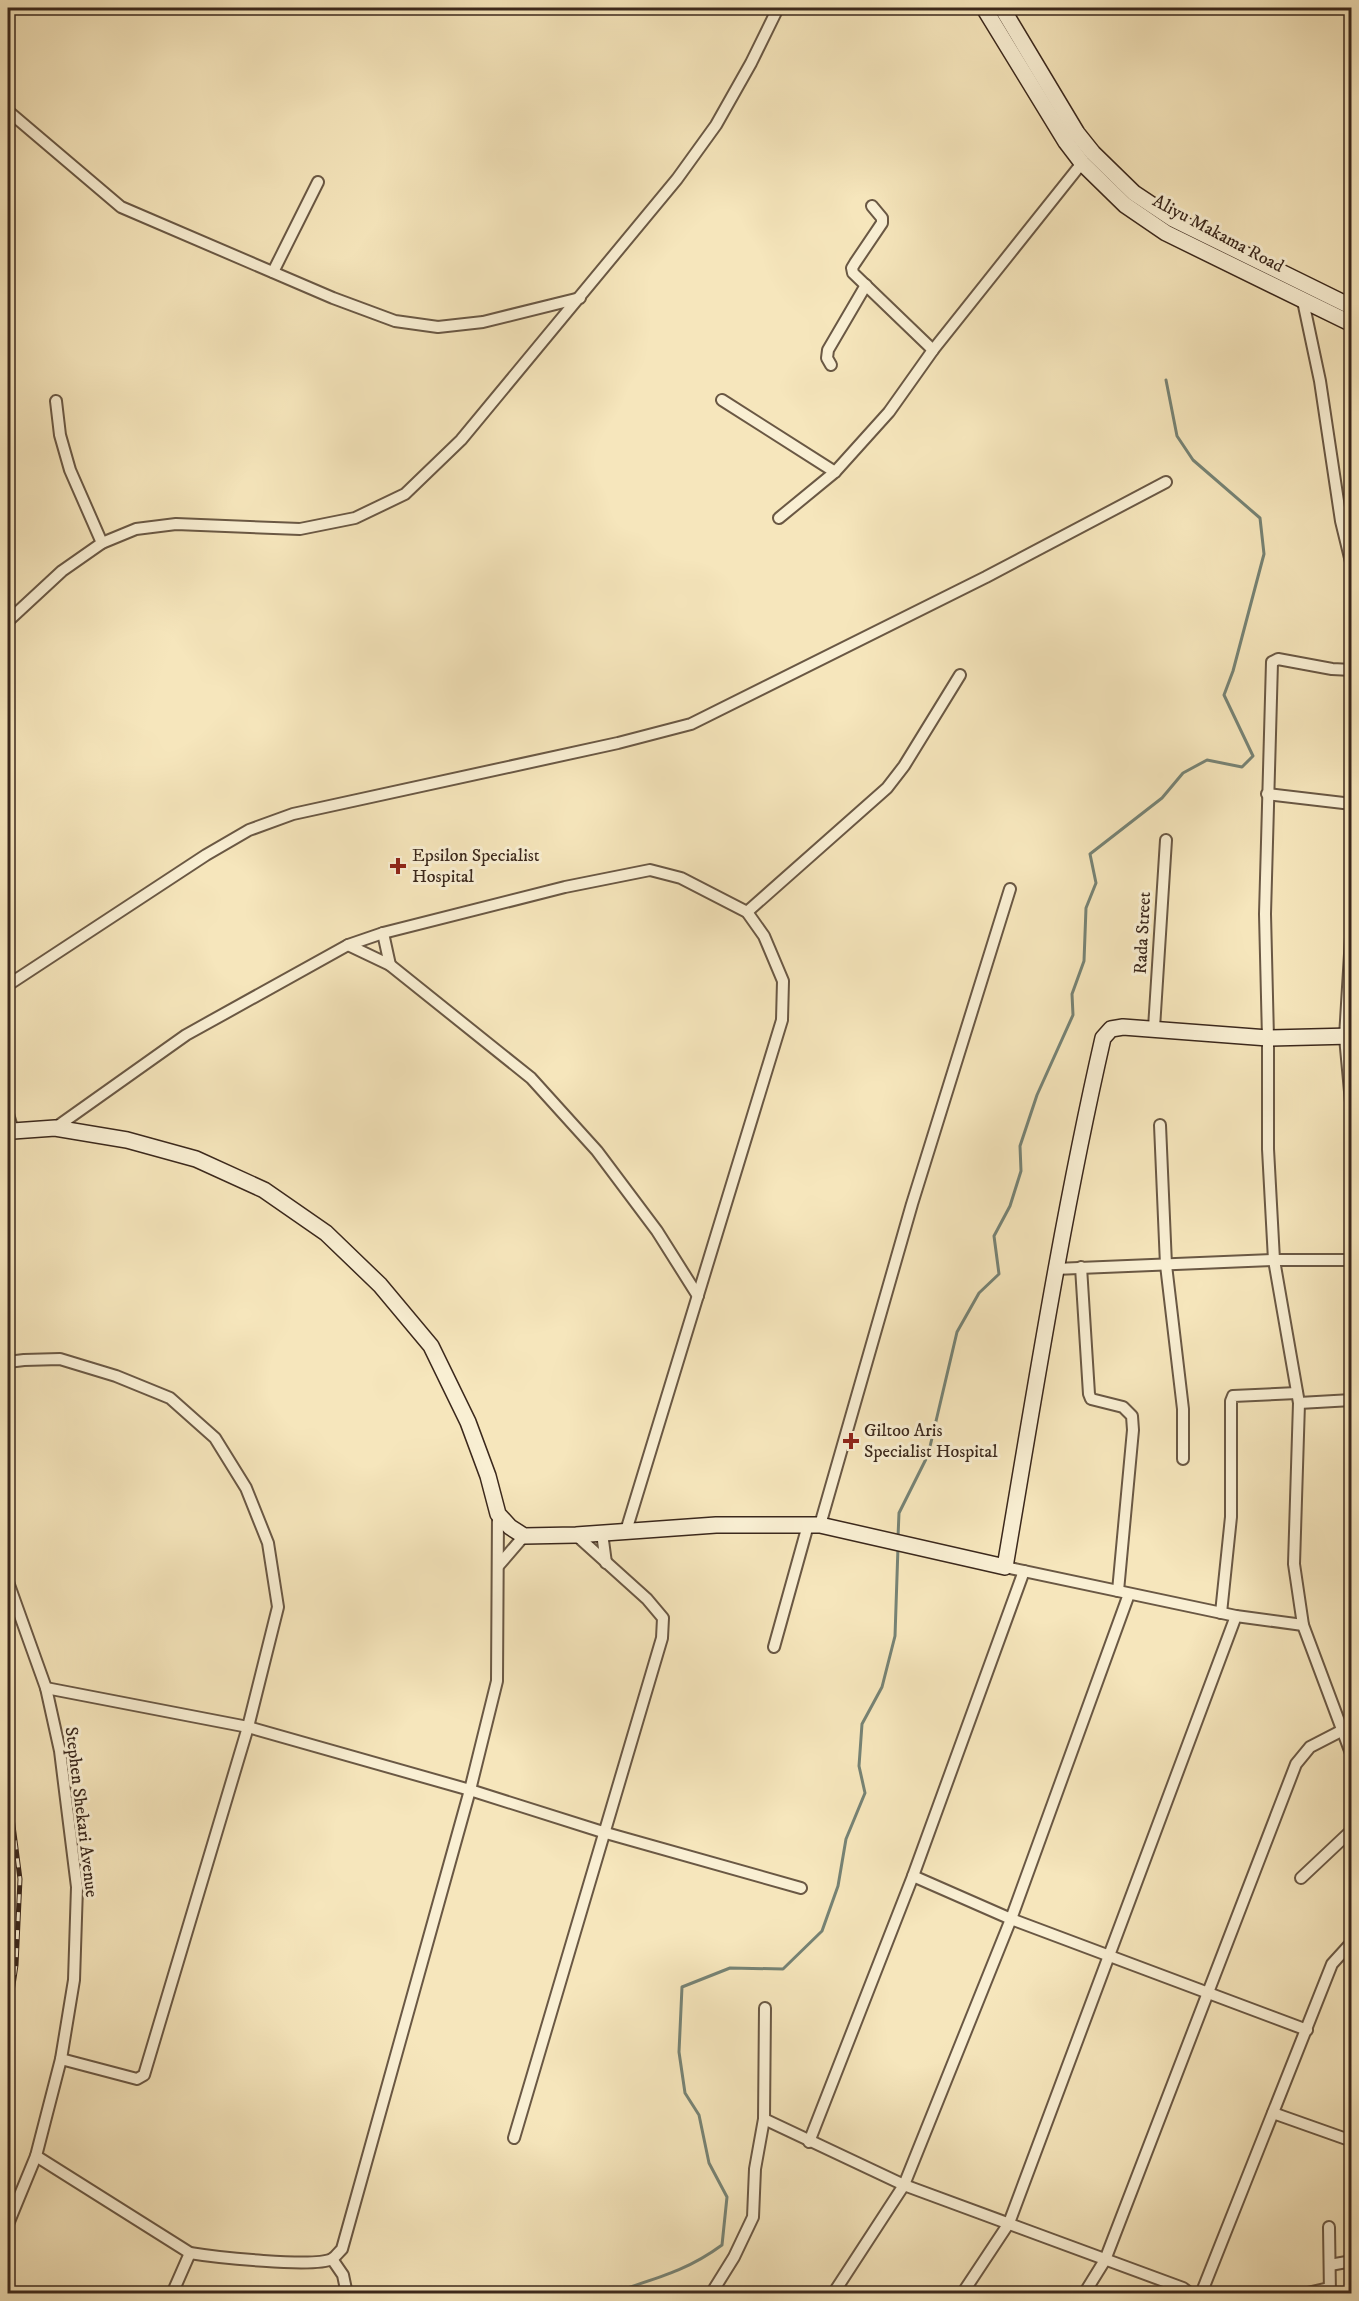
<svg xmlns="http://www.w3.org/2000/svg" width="1359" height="2301" viewBox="0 0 1359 2301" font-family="'IM FELL DW Pica',serif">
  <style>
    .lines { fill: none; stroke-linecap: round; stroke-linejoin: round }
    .stream { stroke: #768375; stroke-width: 3 }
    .street-casing { stroke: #6a5844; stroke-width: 14 }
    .secondary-casing { stroke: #3b281c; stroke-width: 18 }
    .street { stroke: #f9efd3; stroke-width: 10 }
    .secondary { stroke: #f9efd3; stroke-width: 15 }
    .rail-casing { stroke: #3b281c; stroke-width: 5 }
    .rail { stroke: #f9efd3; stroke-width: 3; stroke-dasharray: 9; stroke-linecap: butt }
    .poi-dot { fill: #8f2418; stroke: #f9efd3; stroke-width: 2 }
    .labels { text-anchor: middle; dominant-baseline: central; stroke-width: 6; stroke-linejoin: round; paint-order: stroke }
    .street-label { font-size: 18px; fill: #3b281c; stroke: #f9efd3 }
    .poi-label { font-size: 18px; fill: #3b281c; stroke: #f9efd3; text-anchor: start }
  </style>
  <rect width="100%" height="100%" fill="#f6e6bc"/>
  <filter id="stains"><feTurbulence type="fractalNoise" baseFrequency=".00333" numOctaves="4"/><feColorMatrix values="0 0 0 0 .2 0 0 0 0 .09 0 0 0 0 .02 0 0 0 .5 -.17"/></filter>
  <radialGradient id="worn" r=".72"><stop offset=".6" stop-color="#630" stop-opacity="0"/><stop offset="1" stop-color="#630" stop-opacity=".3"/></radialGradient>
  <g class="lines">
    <g class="stream">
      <path d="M898 1537 899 1513 928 1455 957 1332 979 1293 999 1274 994 1236 1010 1206 1021 1171 1020 1146 1037 1095 1073 1015 1072 994 1084 961 1086 908 1096 883 1090 854 1162 798 1183 773 1207 760 1242 767 1253 756 1224 695 1233 671 1264 554 1260 518 1193 460 1177 436 1166 380"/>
      <path d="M609 2294C652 2279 684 2273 722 2245L727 2197 709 2163 699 2115 685 2093 679 2052 682 1987 730 1968 783 1969 822 1931 838 1886 846 1839 865 1793 859 1766 862 1724 882 1687 895 1636 898 1547"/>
    </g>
    <g class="street-casing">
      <g id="street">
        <path d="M8 111 121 207 333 298 395 321 438 327 483 322 580 298"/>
        <path d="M872 206 882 218V223L855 263 852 268 853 273 933 350"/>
        <path d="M273 272 318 182"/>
        <path d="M1303 301 1320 381 1341 521 1352 566"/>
        <path d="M831 365 827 358 828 350 866 285"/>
        <path d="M722 400 835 472"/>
        <path d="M56 401 60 435 70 470 102 543"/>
        <path d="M779 518 835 472 889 412 933 350 1082 163"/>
        <path d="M8 621 62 571 102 543 136 529 176 524 300 529 355 518 405 494 461 440 677 179 716 125 751 63 778 8"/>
        <path d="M1352 670 1332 669 1278 659 1272 662 1265 914 1268 1038V1149L1274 1260 1299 1403 1294 1564 1303 1625 1352 1756"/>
        <path d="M1267 794 1352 804"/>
        <path d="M747 912 887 788 904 766 960 675"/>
        <path d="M1352 921 1345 1037 1352 1113"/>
        <path d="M383 933 390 965"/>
        <path d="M348 945 390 965 531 1078 597 1151 657 1231 698 1296"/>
        <path d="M8 985 206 855 249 830 293 814 618 743 691 724 986 577 1166 482"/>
        <path d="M1154 1028 1166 840"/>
        <path d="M8 1114 13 1131H8"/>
        <path d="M1160 1125 1166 1265 1183 1409V1459"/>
        <path d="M55 1128 186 1035 348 945 383 933 565 887 650 870 681 878 747 912 764 936 783 981 782 1020 626 1531"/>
        <path d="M1081 1267 1089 1394 1091 1399 1123 1407 1132 1416 1133 1430 1118 1591"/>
        <path d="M1055 1269 1274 1260H1352"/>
        <path d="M8 1362 24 1360 60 1359 116 1376 170 1398 215 1438 246 1488 268 1543 278 1607 248 1727 144 2075 137 2079 61 2059"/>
        <path d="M1299 1403 1352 1400"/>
        <path d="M820 1525 912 1204 1010 889"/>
        <path d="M602 1533 606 1563"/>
        <path d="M499 1565 524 1536"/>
        <path d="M1005 1567 1236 1616 1303 1625"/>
        <path d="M8 1582 46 1688 60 1751 77 1887 74 1980 61 2059 36 2156 8 2224"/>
        <path d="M1221 1613 1231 1517V1401L1233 1396 1297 1393"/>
        <path d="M774 1647 808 1525"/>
        <path d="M46 1688 248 1727 470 1790 606 1833 801 1888"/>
        <path d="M913 1876 1011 1919 1307 2030"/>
        <path d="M1301 1878 1352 1830"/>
        <path d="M1273 2113 1352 2141"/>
        <path d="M764 2119 904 2185 1183 2288 1191 2294"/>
        <path d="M514 2138 662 1638 663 1618 647 1599 576 1535"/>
        <path d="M809 2142 913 1876 1024 1571"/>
        <path d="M36 2156 190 2253C214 2257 314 2268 332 2259 335 2257 339 2252 342 2249L470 1790 497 1681 498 1514"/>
        <path d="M1329 2227 1330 2294"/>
        <path d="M332 2259 343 2275 347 2294"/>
        <path d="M1330 2265 1352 2261"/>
        <path d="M172 2294 190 2253"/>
        <path d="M711 2294 734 2257 753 2217 755 2169 764 2119 765 2008"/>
        <path d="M833 2294 904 2185 1011 1919 1129 1594"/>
        <path d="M962 2294 1009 2223 1236 1616"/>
        <path d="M1084 2294 1105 2260 1296 1764 1310 1747 1341 1731"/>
        <path d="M1201 2294 1332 1964 1352 1942"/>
        <path d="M1303 2294 1329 2288"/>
      </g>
    </g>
    <g class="secondary-casing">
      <g id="secondary">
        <path d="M984 8 1066 142 1082 163 1125 205 1166 233 1352 324"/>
        <path d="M1002 8 1077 133 1093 153 1134 193 1173 219 1352 307"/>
        <path d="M13 1131 55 1128 127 1140 196 1159 264 1190 326 1233 380 1285 431 1346 468 1422 488 1476 498 1514 510 1527 524 1536 576 1535 716 1525H820L1005 1567C1035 1390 1063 1213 1103 1038L1111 1029 1123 1027 1268 1038 1352 1036"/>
      </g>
    </g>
    <use href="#street" class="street"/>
    <use href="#secondary" class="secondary"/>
    <g class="rail-casing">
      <path id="rail" d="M8 1787 20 1879 16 1965 8 2019"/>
    </g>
    <use href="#rail" class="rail"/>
  </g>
  <g class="poi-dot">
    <path d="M395 857h6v6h6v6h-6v6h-6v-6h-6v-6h6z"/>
    <path d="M848 1432h6v6h6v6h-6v6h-6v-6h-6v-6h6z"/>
  </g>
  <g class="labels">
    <g class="street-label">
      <text transform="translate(1218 234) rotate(28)">Aliyu Makama Road</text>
      <text transform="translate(1143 933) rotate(-87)">Rada Street</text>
      <text transform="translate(81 1812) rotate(83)">Stephen Shekari Avenue</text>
    </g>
    <g class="poi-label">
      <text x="412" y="856">Epsilon Specialist<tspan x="412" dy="21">Hospital</tspan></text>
      <text x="864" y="1431">Giltoo Aris<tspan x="864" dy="21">Specialist Hospital</tspan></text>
    </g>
  </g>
  <rect width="1359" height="2301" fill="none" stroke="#f6e6bc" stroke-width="30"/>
  <rect x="9" y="9" width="1341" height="2283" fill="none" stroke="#3b281c" stroke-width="3"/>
  <rect x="15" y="15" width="1329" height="2271" fill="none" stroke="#3b281c" stroke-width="1.5"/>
  <rect width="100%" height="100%" filter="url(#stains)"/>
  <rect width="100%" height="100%" fill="url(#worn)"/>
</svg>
